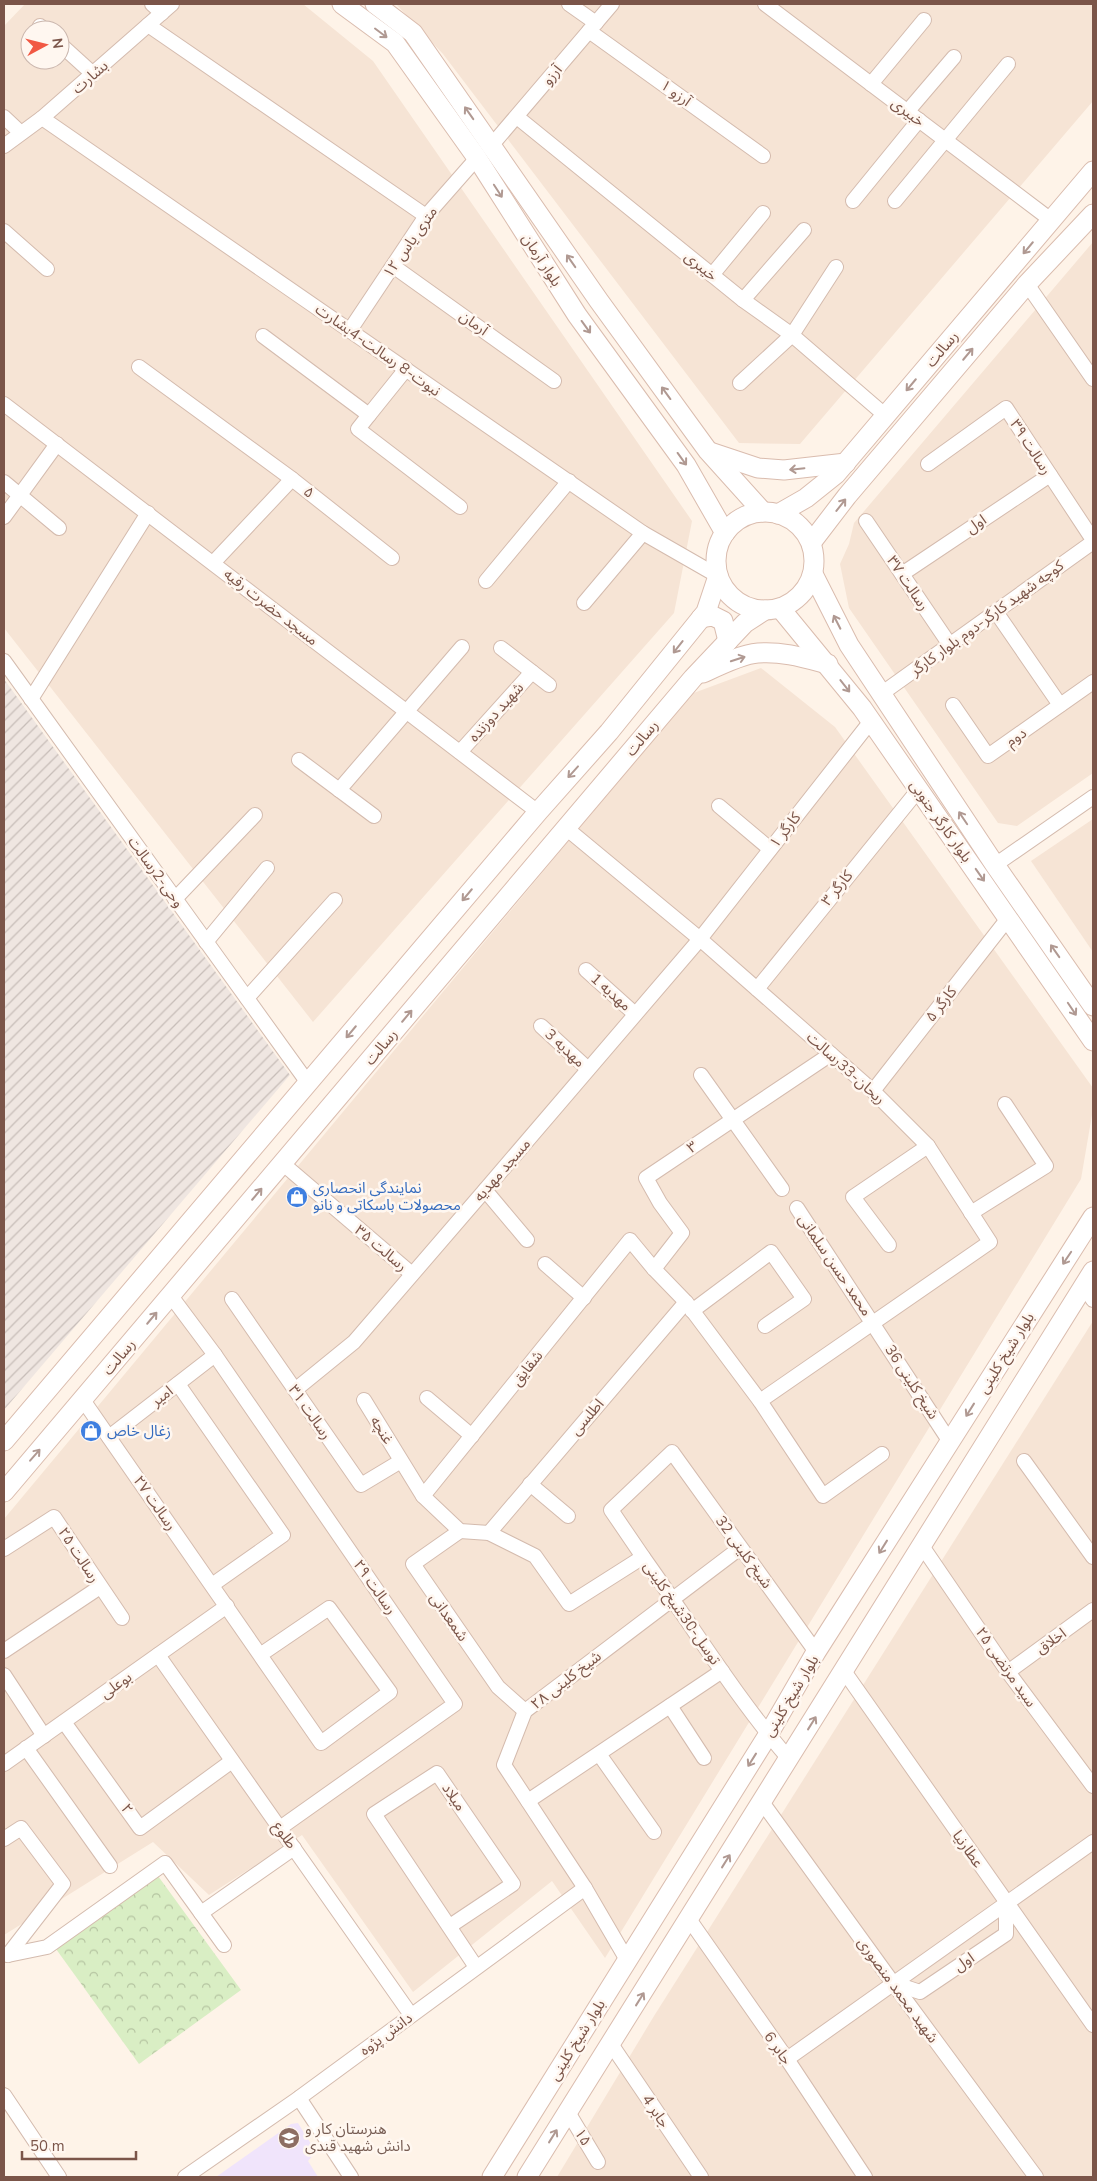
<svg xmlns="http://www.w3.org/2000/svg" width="1097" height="2181" viewBox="0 0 1097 2181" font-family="'Nunito Sans','Noto Sans Arabic',sans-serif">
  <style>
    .residential { fill: #f6e4d5; fill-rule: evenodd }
    .industrial { fill: url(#industrial-furrows) }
    .education { fill: #f0e4fb }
    .park { fill: url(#park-crowns) }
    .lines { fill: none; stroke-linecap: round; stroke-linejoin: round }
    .street-casing { stroke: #d4bbae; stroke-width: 16 }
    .secondary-casing { stroke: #dabcae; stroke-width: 21 }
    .street { stroke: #fff; stroke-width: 14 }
    .secondary { stroke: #fff; stroke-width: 19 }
    .oneway { stroke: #b09992 }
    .labels { text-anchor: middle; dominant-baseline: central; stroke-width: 5; stroke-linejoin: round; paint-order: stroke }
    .street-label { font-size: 15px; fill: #7b5549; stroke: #fff7f0 }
    .shop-label { font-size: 15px; fill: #366cbe; stroke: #fff7f0; text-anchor: start }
    .education-label { font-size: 15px; fill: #785e54; stroke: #fff7f0; text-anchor: start }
  </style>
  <defs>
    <pattern id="industrial-furrows" width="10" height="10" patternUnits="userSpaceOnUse" patternTransform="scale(1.25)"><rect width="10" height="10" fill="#efe6e1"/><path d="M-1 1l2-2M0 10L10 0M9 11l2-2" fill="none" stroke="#c7bdb8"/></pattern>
    <pattern id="park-crowns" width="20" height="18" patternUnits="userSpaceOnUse" patternTransform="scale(1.25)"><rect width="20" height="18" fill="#d9eec4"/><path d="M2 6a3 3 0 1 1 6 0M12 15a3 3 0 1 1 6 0" fill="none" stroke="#b5c4a1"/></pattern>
  </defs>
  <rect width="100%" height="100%" fill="#fef3e8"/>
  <g class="residential">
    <path d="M25 4H303L373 61 692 521 674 613 313 1022 4 628V26ZM30 30H60V60H30Z"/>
    <path d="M396 4H1093V101L800 444 739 443 443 54Z"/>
    <path d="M1093 242V773L1017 826 998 823 849 608 840 564 849 544 854 523Z"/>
    <path d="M761 668 835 727 1093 1088V1109L1081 1179 605 1958 552 1881 413 1992 302 1835 209 1895 153 1842 4 1935V1519L691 694Z"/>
    <path d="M1093 819V952L1031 861Z"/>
    <path d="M1093 1321V2177H557L654 2016Z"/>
  </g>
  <path class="industrial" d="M4 679 290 1075 4 1410Z"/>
  <path class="education" d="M298 2123 316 2152 308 2161 318 2177H216L291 2124Z"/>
  <path class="park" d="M158 1876 241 1990 139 2064 56 1949Z"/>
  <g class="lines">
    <g class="street-casing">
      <g id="street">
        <path d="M152 4 162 13"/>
        <path d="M569 4 596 23"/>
        <path d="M765 4 1051 220"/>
        <path d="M148 25 426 216"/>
        <path d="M40 26 44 30"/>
        <path d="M589 31 763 156"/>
        <path d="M60 44 93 74"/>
        <path d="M871 84 924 20"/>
        <path d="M907 112 954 57"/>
        <path d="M4 117 21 133"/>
        <path d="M517 117 743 300 792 335 886 416"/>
        <path d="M42 118 643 533 718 576"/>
        <path d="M4 146 42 118 172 4"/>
        <path d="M491 146 612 4"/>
        <path d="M853 201 919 120"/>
        <path d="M895 201 1008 64"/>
        <path d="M4 231 47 269"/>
        <path d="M393 266 554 381"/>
        <path d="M712 275 763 213"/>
        <path d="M1027 284 1093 379"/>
        <path d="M743 300 804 230"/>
        <path d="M350 330 426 216 477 158"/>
        <path d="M263 336 369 415 406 369"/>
        <path d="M139 367 292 479"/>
        <path d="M740 383 792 335 836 267"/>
        <path d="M4 404 538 812"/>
        <path d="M369 415 358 429 460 507"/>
        <path d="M928 464 1006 408 1093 540"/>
        <path d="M4 482 59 528"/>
        <path d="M4 517 57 444"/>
        <path d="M866 521 950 645"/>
        <path d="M213 563 292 479 392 558"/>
        <path d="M902 574 1050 475"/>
        <path d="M486 581 569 481"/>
        <path d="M584 603 643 533"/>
        <path d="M996 612 1060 705"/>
        <path d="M501 648 549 685"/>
        <path d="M4 661 308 1083"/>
        <path d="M881 694 1093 542"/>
        <path d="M31 699 148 513"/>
        <path d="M953 705 988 756 1093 682"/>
        <path d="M460 752 532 672"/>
        <path d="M299 760 374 816"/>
        <path d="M339 790 462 647"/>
        <path d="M719 806 770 849"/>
        <path d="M566 828 700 939 873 1091 928 1146 990 1242 760 1401 823 1496 882 1454"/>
        <path d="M995 865 1093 797"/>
        <path d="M175 899 255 815"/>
        <path d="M206 942 267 868"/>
        <path d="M586 970 635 1014"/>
        <path d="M757 989 919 789"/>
        <path d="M247 998 335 900"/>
        <path d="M541 1026 588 1069"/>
        <path d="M701 1075 782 1189"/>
        <path d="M873 1091 1009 917"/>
        <path d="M282 1163 412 1274"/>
        <path d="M485 1190 527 1240"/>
        <path d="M797 1208 950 1442"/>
        <path d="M971 1213 1046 1166 1005 1104"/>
        <path d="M889 1245 853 1197 928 1146"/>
        <path d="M545 1264 584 1298"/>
        <path d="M654 1269 682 1233 660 1203 646 1178 831 1054"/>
        <path d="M1084 1286 1093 1300"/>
        <path d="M171 1296 215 1355 455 1704 280 1828"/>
        <path d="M232 1299 361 1485 401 1461"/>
        <path d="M692 1311 771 1252 804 1299 765 1326"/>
        <path d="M178 1384 283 1535 212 1585"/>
        <path d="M295 1390 354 1342 485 1190 700 939 871 721"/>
        <path d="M427 1398 472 1436"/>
        <path d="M83 1400C163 1514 241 1629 321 1743L390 1692 329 1608 260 1655"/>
        <path d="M364 1400 423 1496 460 1531 489 1533 535 1556 569 1604 643 1557C691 1624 735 1696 789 1759"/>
        <path d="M109 1437 215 1355"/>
        <path d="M1024 1461 1093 1557"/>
        <path d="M530 1484 568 1516"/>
        <path d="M423 1496 630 1240 654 1269 686 1302 760 1401"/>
        <path d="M460 1531 413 1564 498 1687 525 1711"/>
        <path d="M489 1533 686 1302"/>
        <path d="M922 1546 1008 1672 1093 1786"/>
        <path d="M4 1549 54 1517 122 1618"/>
        <path d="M643 1557 611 1510 672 1452 816 1652"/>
        <path d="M4 1651 100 1587"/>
        <path d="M158 1655 411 2015"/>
        <path d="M844 1671 1093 2025"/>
        <path d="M1008 1672 1093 1610"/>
        <path d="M4 1675 44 1736"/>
        <path d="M670 1706 704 1758"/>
        <path d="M64 1722 140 1828 232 1761"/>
        <path d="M26 1748 110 1866"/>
        <path d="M599 1754 654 1832"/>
        <path d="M4 1764 227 1606"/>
        <path d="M528 1801 722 1671"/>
        <path d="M762 1802 893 1983 1036 2177"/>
        <path d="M4 1839 21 1828 63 1884 8 1955 6 1954"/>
        <path d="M201 1913 294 1848"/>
        <path d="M689 1919 787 2059 865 2177"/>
        <path d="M450 1926 513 1884 437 1773 374 1814 476 1967"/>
        <path d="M8 1955 47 1947 165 1863 224 1945"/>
        <path d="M627 1960 585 1888 504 1765 525 1711 740 1548"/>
        <path d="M893 1983 920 1992 1006 1934V1903"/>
        <path d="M611 2044 701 2177"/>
        <path d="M787 2059 1093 1842"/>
        <path d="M4 2095 59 2177"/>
        <path d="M299 2098 351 2177"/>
        <path d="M568 2112 598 2162"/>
        <path d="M185 2177 299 2098 585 1888"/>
      </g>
    </g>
    <g class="secondary-casing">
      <g id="secondary">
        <path d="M342 4 395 43 477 158 577 315 686 465 725 533"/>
        <path d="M375 4 413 33 599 301 708 451 763 512"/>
        <path d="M710 452 758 468 784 470 846 463"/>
        <circle cx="765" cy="561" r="49"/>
        <path d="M778 514 806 498 836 474 1093 171"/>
        <path d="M811 543 847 496 1027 284 1093 214"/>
        <path d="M813 574 849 645 995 865 1093 1006"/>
        <path d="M780 608 862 708 1093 1041"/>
        <path d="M701 618 713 616 723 621 728 641"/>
        <path d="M703 673C718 666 742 654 758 653 782 651 805 658 828 664"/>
        <path d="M4 1441 538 812 609 732 706 612 718 576"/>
        <path d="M4 1492 693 678 745 623 765 610"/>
        <path d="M492 2177 768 1735 816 1652 1093 1217"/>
        <path d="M527 2177 1093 1271"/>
      </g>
    </g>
    <use href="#street" class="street"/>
    <use href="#secondary" class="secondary"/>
  </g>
  <defs><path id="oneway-shaft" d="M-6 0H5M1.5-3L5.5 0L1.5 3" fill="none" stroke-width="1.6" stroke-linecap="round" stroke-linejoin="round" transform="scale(1.25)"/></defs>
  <g class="oneway">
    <use href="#oneway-shaft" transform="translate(381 33) rotate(37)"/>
    <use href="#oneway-shaft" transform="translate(469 113) rotate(-125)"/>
    <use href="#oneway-shaft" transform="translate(498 191) rotate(57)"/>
    <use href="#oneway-shaft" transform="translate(1028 248) rotate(130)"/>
    <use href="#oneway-shaft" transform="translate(571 261) rotate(-125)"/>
    <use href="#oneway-shaft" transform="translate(586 327) rotate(54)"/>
    <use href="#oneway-shaft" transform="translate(968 354) rotate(-50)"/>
    <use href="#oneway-shaft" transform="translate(911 385) rotate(130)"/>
    <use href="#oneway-shaft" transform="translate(666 393) rotate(-126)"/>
    <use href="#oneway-shaft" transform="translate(682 459) rotate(54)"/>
    <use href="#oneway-shaft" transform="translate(797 469) rotate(174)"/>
    <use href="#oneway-shaft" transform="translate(841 505) rotate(-52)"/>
    <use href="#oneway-shaft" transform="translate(837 622) rotate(-117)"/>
    <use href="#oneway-shaft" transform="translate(678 647) rotate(128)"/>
    <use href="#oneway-shaft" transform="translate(738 659) rotate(-18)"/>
    <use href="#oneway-shaft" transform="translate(845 686) rotate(52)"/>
    <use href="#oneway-shaft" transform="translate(573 772) rotate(132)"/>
    <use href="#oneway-shaft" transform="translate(963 818) rotate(-124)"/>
    <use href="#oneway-shaft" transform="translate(980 875) rotate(55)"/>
    <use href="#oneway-shaft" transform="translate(467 895) rotate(130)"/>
    <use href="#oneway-shaft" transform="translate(1055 951) rotate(-125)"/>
    <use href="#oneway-shaft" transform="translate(1072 1009) rotate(56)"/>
    <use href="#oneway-shaft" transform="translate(407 1016) rotate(-50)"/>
    <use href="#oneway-shaft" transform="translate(351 1032) rotate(130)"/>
    <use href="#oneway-shaft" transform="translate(257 1194) rotate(-50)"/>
    <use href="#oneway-shaft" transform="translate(1067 1258) rotate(124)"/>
    <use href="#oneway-shaft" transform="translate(152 1318) rotate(-50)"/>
    <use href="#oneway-shaft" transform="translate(970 1410) rotate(122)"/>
    <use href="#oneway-shaft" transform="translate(35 1455) rotate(-49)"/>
    <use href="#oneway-shaft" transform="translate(883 1547) rotate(122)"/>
    <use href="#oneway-shaft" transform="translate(812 1723) rotate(-58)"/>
    <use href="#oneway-shaft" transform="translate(752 1760) rotate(122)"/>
    <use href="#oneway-shaft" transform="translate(726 1861) rotate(-58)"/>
    <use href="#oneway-shaft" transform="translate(640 1999) rotate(-58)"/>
    <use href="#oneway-shaft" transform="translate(553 2136) rotate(-58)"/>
  </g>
  <defs>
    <g id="shop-disc" transform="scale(1.125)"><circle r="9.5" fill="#3f7fe0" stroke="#fff7f0"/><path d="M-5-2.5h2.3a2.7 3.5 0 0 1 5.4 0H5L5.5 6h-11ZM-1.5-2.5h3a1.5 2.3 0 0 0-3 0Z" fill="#fff"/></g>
    <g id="school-disc" transform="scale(1.125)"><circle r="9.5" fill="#8d6e63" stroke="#fff7f0"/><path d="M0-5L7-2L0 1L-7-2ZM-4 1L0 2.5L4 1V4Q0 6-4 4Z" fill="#fff"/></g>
  </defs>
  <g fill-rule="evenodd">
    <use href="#shop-disc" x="297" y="1197"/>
    <use href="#shop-disc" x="91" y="1431"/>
    <use href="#school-disc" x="289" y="2138"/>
  </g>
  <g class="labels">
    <g class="street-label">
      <text transform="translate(552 75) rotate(-50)">آرزو</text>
      <text transform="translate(90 77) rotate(-41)">بشارت</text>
      <text transform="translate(676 93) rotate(36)">آرزو ۱</text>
      <text transform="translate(908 112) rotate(37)">خبیری</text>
      <text transform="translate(410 242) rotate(-55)">۱۲ متری یاس</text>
      <text transform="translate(542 260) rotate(57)">بلوار آرمان</text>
      <text transform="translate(701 266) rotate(39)">خیبری</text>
      <text transform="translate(474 323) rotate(36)">آرمان</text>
      <text transform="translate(942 349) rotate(-50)">رسالت</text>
      <text transform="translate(378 350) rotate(35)">نبوت-8 رسالت-4بشارت</text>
      <text transform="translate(1031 447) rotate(57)">رسالت ۳۹</text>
      <text transform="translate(309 492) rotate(39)">۵</text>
      <text transform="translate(976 524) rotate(-34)">اول</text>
      <text transform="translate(908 583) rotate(56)">رسالت ۳۷</text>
      <text transform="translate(271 607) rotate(38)">مسجد حضرت رقیه</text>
      <text transform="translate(987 618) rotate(-36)">کوچه شهید کارگر-دوم بلوار کارگر</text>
      <text transform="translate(496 712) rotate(-48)">شهید دوزنده</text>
      <text transform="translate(1016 737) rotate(-35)">دوم</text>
      <text transform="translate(642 738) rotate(-50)">رسالت</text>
      <text transform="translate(941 821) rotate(55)">بلوار کارگر جنوبی</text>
      <text transform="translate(785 830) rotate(-52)">کارگر ۱</text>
      <text transform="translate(156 872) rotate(54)">وحی-2رسالت</text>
      <text transform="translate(837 888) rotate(-51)">کارگر ۳</text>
      <text transform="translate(611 992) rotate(42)">مهدیه 1</text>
      <text transform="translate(941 1004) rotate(-52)">کارگر ۵</text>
      <text transform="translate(381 1047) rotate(-50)">رسالت</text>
      <text transform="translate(565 1048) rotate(43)">مهدیه 3</text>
      <text transform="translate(846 1068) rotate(42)">ریحان-33رسالت</text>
      <text transform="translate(692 1147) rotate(-34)">۳</text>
      <text transform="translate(502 1170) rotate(-49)">مسجد مهدیه</text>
      <text transform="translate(381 1248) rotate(40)">رسالت ۳۵</text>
      <text transform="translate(835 1265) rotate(56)">محمد حسن سلمانی</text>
      <text transform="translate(1006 1353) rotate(-58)">بلوار شیخ کلینی</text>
      <text transform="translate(119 1357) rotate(-50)">رسالت</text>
      <text transform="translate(527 1368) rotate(-51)">شقایق</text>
      <text transform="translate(912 1382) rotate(57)">شیخ کلینی 36</text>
      <text transform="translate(162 1396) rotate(-38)">امیر</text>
      <text transform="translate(310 1412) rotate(55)">رسالت ۳۱</text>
      <text transform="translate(587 1417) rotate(-49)">اطلسی</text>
      <text transform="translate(382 1430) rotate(58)">غنچه</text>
      <text transform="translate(155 1503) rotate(55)">رسالت ۲۷</text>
      <text transform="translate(744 1552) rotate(54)">شیخ کلینی 32</text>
      <text transform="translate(79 1555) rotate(57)">رسالت ۲۵</text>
      <text transform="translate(375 1587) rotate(55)">رسالت ۲۹</text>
      <text transform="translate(682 1613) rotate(55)">توسل-30شیخ کلینی</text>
      <text transform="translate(449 1617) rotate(55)">شمعدانی</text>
      <text transform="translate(1051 1641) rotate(-36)">اخلاق</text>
      <text transform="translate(1006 1667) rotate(55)">۲۵ سید مرتضی</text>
      <text transform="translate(566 1680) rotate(-38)">شیخ کلینی ۲۸</text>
      <text transform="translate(116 1685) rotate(-35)">بوعلی</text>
      <text transform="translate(791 1696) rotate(-59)">بلوار شیخ کلینی</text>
      <text transform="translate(454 1797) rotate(56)">میلاد</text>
      <text transform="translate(127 1809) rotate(55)">۲</text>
      <text transform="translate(285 1835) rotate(55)">طلوع</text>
      <text transform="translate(968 1849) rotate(55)">عطارنیا</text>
      <text transform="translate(964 1962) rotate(-34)">اول</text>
      <text transform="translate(898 1990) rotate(54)">شهید محمد منصوری</text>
      <text transform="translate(386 2034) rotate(-36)">دانش پژوه</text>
      <text transform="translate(577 2040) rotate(-58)">بلوار شیخ کلینی</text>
      <text transform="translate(778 2048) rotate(55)">جابر 6</text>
      <text transform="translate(656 2111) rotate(56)">جابر 4</text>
      <text transform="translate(583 2137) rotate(59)">۱۵</text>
    </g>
    <g class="shop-label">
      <text x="313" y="1188">نمایندگی انحصاری<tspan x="313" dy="17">محصولات باسکاتی و نانو</tspan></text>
      <text x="107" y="1431">زغال خاص</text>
    </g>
    <g class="education-label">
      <text x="305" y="2129">هنرستان کار و<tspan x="305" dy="17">دانش شهید قندی</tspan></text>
    </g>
  </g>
  <rect width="1097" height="2181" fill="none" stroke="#7b5549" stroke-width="10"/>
  <g transform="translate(45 45) rotate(83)"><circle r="24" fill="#fff7f0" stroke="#cab6ad"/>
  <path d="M0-4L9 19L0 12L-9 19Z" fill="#f15843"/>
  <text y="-8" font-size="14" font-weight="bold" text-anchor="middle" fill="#7b5549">N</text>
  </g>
  <path d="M22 2151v8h114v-8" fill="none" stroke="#7b5549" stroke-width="2.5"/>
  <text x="30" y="2151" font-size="15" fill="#7b5549" stroke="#fff7f0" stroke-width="4" paint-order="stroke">50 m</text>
</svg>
